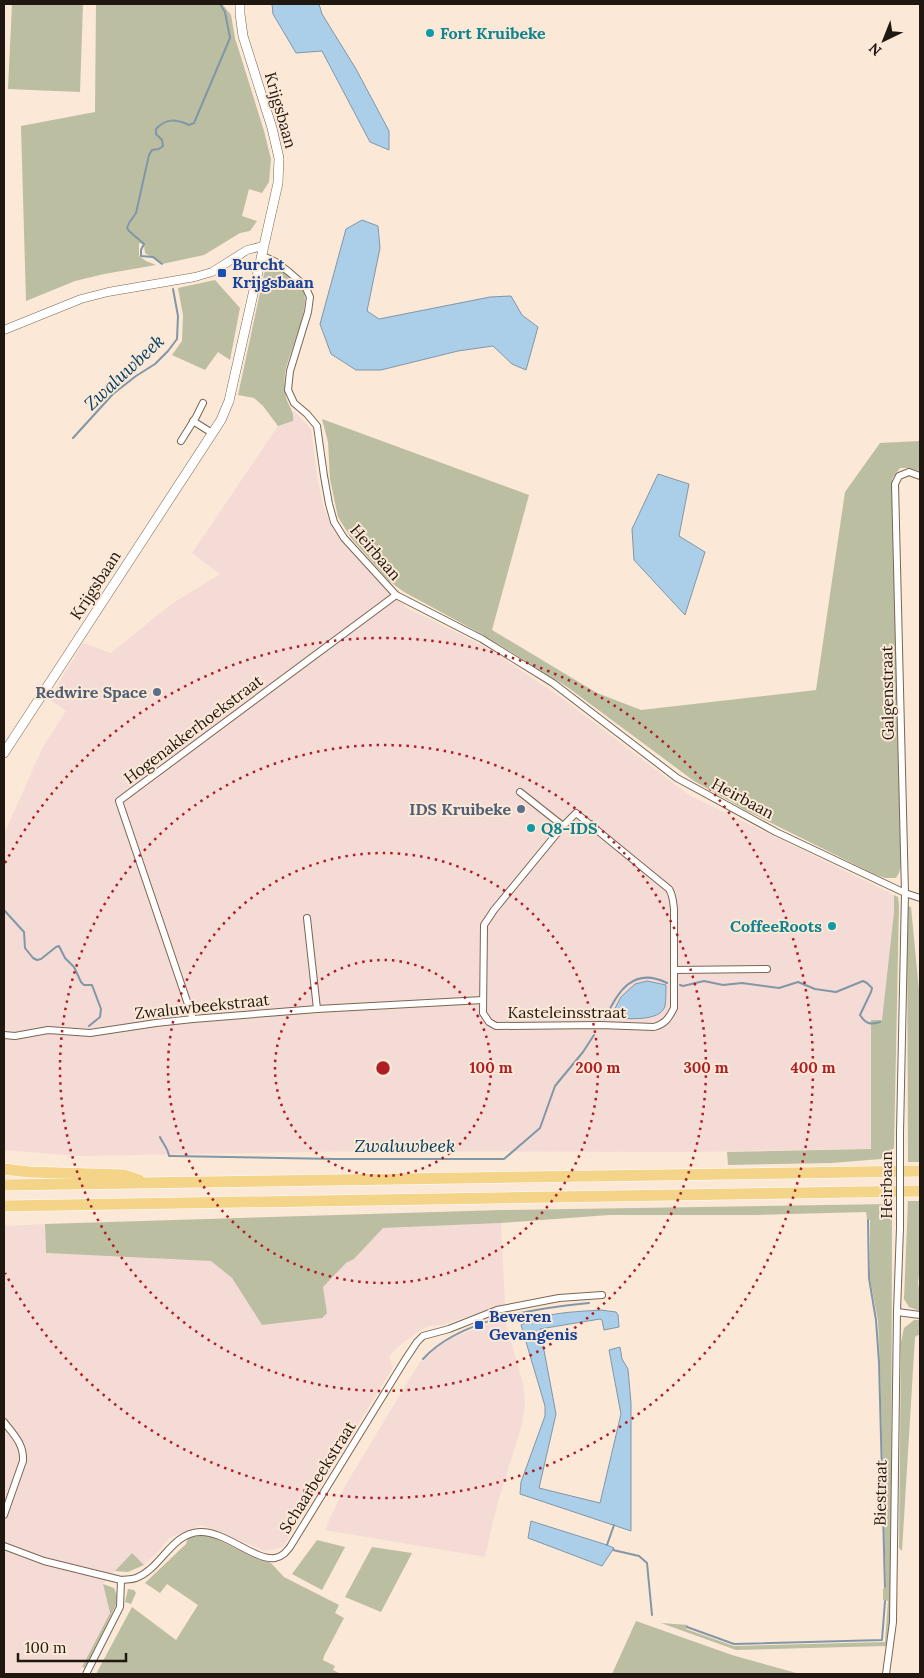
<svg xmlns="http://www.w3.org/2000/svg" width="924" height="1678" viewBox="0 0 924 1678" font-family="Lora,serif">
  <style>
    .industrial { fill: #f5dbd6 }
    .green { fill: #bbbea1 }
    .water { fill: #abcee9; stroke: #8197a8 }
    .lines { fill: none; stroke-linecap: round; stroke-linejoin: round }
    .stream { stroke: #8197a8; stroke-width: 2 }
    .minor-casing { stroke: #7b6652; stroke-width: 8 }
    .tertiary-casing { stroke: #7b6652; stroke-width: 9 }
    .secondary-casing { stroke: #7b6652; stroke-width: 10 }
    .motorway-casing { stroke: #fff; stroke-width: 12 }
    .minor { stroke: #fff; stroke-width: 6 }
    .tertiary { stroke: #fff; stroke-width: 8 }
    .secondary { stroke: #fff; stroke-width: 9 }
    .motorway { stroke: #f3d488; stroke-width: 11 }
    .minor-bridge-casing { stroke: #7b6652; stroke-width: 8; stroke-linecap: butt }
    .minor-bridge { stroke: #fff; stroke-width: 6 }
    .ring { fill: none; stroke: #af1d25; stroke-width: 2.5; stroke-dasharray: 2.5 5 }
    .culture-dot { fill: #0f9aa8; stroke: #fbe8d6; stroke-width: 2 }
    .transit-dot { fill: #1a4fb4; stroke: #fbe8d6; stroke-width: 2 }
    .service-dot { fill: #5c6f8a; stroke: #fbe8d6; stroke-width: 2 }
    .labels { text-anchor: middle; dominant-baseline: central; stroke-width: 4; stroke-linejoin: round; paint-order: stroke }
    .culture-label { font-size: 16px; font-weight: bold; fill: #0d838f; stroke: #fbe8d6; text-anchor: start }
    .street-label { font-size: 16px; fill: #201810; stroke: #fbe8d6 }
    .transit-label { font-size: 16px; font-weight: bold; fill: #164399; stroke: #fbe8d6; text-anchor: start }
    .service-label { font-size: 16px; font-weight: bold; fill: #4e5e75; stroke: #fbe8d6; text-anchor: end }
    .water-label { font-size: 18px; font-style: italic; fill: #003f61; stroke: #fbe8d6 }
    .centre { fill: #af1d25; stroke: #fbe8d6; stroke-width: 2.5 }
    .ring-label { font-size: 15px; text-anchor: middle; font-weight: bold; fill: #af1d25; stroke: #fbe8d6; stroke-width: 4; stroke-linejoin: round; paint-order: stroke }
  </style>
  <rect width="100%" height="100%" fill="#fbe8d6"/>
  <g class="industrial">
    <path d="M294 411 311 429 317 477 324 509 334 531 384 587 407 608 486 647 559 696 689 795 894 895V912L882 1021 871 1020V1149L690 1152 368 1151 77 1156 4 1150V834L43 747 66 711 49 699 83 643 111 653 170 605 220 574 192 553 278 426 293 421Z"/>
    <path d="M501 1223 505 1304 443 1325 430 1326 422 1329 396 1348 389 1357 393 1367 283 1547 265 1551 202 1525 169 1538 159 1551 144 1565 132 1553 103 1584 110 1613 78 1674H4V1226L45 1224 46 1253 211 1261 232 1278 262 1325 327 1313 323 1287 346 1263 354 1259 383 1228Z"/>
    <path d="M504 1318 523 1383 525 1403 522 1424 496 1509 485 1557 325 1530 345 1486 421 1360 423 1361 438 1346 454 1337Z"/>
  </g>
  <g class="green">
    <path d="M12 4H83L80 92 8 89Z"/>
    <path d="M96 4H222L231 15 235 38 264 131 271 159 269 182 262 193 249 189 242 216 257 221 250 231 240 233 204 255 162 264 145 253 144 244 139 243V256L146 261 156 265 104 274 75 281 26 301 21 126 95 112Z"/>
    <path d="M271 264 275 265C284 273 297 281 303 291 312 305 288 355 285 373 284 383 284 394 288 403 292 411 294 413 293 421L278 426 263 406 254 398 238 395 264 274 267 265Z"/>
    <path d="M215 280 240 308 230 360 218 352 205 370 172 355 182 341 183 315 178 288Z"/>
    <path d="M322 419 529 495 492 630 597 693 641 710 816 690 845 492 880 443 920 441V471L908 468H900L892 479 901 865 899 873 896 878H885L874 874 745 810 694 781 566 686 487 637 404 592 389 581 351 538 338 517 330 479 328 442Z"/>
    <path d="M894 895 898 897 899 905 894 1148 881 1159 831 1163 728 1165 727 1152 871 1149V1020H882L894 912Z"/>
    <path d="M907 906 911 907 920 1001V1162H908Z"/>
    <path d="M908 1201H920V1266L918 1283 920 1293V1311L909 1307 904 1299Z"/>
    <path d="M892 1204 891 1623 886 1646 736 1650 661 1623 688 1625 686 1629 734 1646 885 1642 888 1601 883 1600V1588H886L880 1364 878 1321 870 1278V1220L867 1219 866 1212 757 1215H609L501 1223 383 1228 354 1259 346 1263 323 1287 327 1313 322 1318 262 1325 232 1278 211 1261 46 1253 45 1224 502 1210Z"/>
    <path d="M914 1320H920V1334L915 1337 902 1551 899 1548 901 1342 904 1328Z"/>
    <path d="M199 1536H211L254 1558 270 1562 284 1577 339 1605 335 1613 344 1618 324 1656 323 1660 335 1666 333 1670 341 1674H96L132 1607 176 1640 198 1605 167 1584 160 1593 145 1583 186 1544 188 1538Z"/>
    <path d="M317 1540 345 1547 322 1590 292 1574Z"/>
    <path d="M372 1547 412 1553 381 1612 345 1597Z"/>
    <path d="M132 1553 144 1565 128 1572 115 1571Z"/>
    <path d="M103 1584 114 1588 117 1596 116 1605 85 1668 82 1667 110 1613Z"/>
    <path d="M128 1589 134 1590 136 1593 131 1604 125 1602Z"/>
    <path d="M636 1621 732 1655 800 1674H612Z"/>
  </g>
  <g class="water">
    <path d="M272 4H319L322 14 356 69 389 131V150L370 142 322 51 296 53 273 14Z"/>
    <path d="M362 220 378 226 380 248 367 311 379 319 490 297 511 296 522 315 538 327 526 370 512 364 493 346 458 351 381 370H356L331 354 320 324 346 229Z"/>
    <path d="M658 474 689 484 679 536 705 552 685 615 634 560 632 529Z"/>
    <path d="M647 981 666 985C666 992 666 1000 665 1006 660 1023 624 1018 610 1018L621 997 635 984Z"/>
    <path d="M601 1310 616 1312 618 1315 619 1327 604 1330 602 1320 600 1319 540 1329 556 1414 539 1488 600 1503 621 1414 609 1350 620 1347 622 1359 628 1369 631 1403V1531L520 1494 521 1482 545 1416V1406L521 1325C545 1312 574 1312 601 1310Z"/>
    <path d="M531 1521 607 1545 614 1548 602 1566 528 1538Z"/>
  </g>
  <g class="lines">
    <g class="stream">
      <path d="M162 264 153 257 141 256V250L144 244 129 231 127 228 129 223 136 213 149 155 152 150 159 149 163 146 162 140 156 134V129C166 118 176 119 189 125L194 123 230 38 225 12 220 4"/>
      <path d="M73 438 113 394 136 376 155 364 168 351 177 339 178 316 173 289"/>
      <path d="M4 910 24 932 25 948 33 958 37 960 41 959 56 947 59 946 65 958 74 967 81 982 84 985H92L101 1009 100 1017 89 1026"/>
      <path d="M680 985 683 986 704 981 723 985 742 983 779 988 798 982 815 989 836 992 863 981 867 983 872 988 871 992 860 1015C866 1024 870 1025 880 1022"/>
      <path d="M605 1019C617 992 633 966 667 983"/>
      <path d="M160 1137C163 1144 168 1148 169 1156H172L334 1159H504L540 1128 555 1086 583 1052 594 1035"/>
      <path d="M868 1220 869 1278 876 1320 879 1362 885 1587"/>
      <path d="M520 1313 524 1323"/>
      <path d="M423 1359C459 1319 537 1308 589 1303"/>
      <path d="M607 1545 614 1525"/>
      <path d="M613 1550 639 1556 647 1563 652 1615"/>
      <path d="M687 1627 734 1644 882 1640 885 1601"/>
    </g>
    <g class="minor-casing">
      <g id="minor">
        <path d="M261 255 276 262 289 272 305 286 310 297 308 312 290 371 288 390 294 403 307 414 317 426 324 476 329 504 334 522 344 538 396 595 482 639 553 683 677 778 776 832 905 893 920 898"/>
        <path d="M193 421 212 433"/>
        <path d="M181 441 196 417 203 403"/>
        <path d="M520 792 563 826"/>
        <path d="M576 813 669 889C673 895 673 901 674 909V1008C669 1018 665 1024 654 1027L600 1025 496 1026 489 1022 483 1013 484 925 494 910 563 826Z"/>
        <path d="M307 918 317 1009"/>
        <path d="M674 970 767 969"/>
        <path d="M193 1019 119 801 396 595"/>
        <path d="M4 1035 15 1036 48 1030 90 1033 156 1023 193 1019 317 1009 483 1000"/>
        <path d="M900 1133 905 893 895 484 899 476 909 472 920 476"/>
        <path d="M897 1312 920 1315"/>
        <path d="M4 1422C14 1435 24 1444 23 1461L4 1515"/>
        <path d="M4 1546 44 1561 121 1580C126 1579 131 1580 136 1578 161 1569 171 1533 200 1532 225 1531 255 1561 275 1558 282 1557 286 1552 290 1547L405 1360 417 1342 423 1336 449 1329 497 1310 559 1298 602 1295"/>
        <path d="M86 1674 120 1607 121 1580"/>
        <path d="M886 1674 893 1622 897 1312 900 1228"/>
      </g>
    </g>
    <g class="tertiary-casing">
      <path id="tertiary" d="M4 330 81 299 108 292 195 277 212 272 247 250 263 246"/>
    </g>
    <g class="secondary-casing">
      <path id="secondary" d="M4 753 221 420 229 401 278 183 279 158 272 128 243 36 240 14V4"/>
    </g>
    <g class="motorway-casing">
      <g id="motorway">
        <path d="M4 1169 29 1172 124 1175 139 1180"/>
        <path d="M4 1185 920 1171"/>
        <path d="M4 1206 920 1191"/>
      </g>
    </g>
    <use href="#minor" class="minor"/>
    <use href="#tertiary" class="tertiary"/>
    <use href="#secondary" class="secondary"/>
    <use href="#motorway" class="motorway"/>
    <g class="minor-bridge-casing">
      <path id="minor-bridge" d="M900 1228V1133"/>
    </g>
    <use href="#minor-bridge" class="minor-bridge"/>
  </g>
  <g class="ring">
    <circle cx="383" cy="1068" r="108"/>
    <circle cx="383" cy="1068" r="215"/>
    <circle cx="383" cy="1068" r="323"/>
    <path d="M5 863A430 430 0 1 1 5 1273"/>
  </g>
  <g class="culture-dot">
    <circle cx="430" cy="33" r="5"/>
    <circle cx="531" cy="828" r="5"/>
    <circle cx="832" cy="926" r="5"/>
  </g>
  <g class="transit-dot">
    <rect x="217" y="268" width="10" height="10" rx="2.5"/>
    <rect x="474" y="1320" width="10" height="10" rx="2.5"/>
  </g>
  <g class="service-dot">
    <circle cx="157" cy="692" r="5"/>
    <circle cx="521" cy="809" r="5"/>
  </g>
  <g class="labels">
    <g class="culture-label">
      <text x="440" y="33">Fort Kruibeke</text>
      <text x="541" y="828">Q8-IDS</text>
      <text x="822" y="926" text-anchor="end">CoffeeRoots</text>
    </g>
    <g class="street-label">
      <text transform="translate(281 110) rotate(74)">Krijgsbaan</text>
      <text transform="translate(376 552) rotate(49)">Heirbaan</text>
      <text transform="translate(95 585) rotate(-57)">Krijgsbaan</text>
      <text transform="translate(887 693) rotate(-91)">Galgenstraat</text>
      <text transform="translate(193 729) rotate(-37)">Hogenakkerhoekstraat</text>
      <text transform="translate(743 798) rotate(28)">Heirbaan</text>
      <text transform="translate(202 1006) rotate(-6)">Zwaluwbeekstraat</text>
      <text x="567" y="1012">Kasteleinsstraat</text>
      <text transform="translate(886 1185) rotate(-90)">Heirbaan</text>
      <text transform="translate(317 1477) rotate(-58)">Schaarbeekstraat</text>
      <text transform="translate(880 1493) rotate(-89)">Biestraat</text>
    </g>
    <g class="transit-label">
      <text x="232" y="264">Burcht<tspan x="232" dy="18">Krijgsbaan</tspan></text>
      <text x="489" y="1316">Beveren<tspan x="489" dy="18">Gevangenis</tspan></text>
    </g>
    <g class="service-label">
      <text x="147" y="692">Redwire Space</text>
      <text x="511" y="809">IDS Kruibeke</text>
    </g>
    <g class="water-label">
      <text transform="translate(124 372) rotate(-43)">Zwaluwbeek</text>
      <text x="405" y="1145">Zwaluwbeek</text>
    </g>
  </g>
  <circle cx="383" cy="1068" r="8" class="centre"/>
  <g class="ring-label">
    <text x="491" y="1073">100 m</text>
    <text x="598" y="1073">200 m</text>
    <text x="706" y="1073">300 m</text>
    <text x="813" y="1073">400 m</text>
  </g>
  <rect width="924" height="1678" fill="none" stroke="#201810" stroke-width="10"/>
  <g transform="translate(884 40) rotate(223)" stroke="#fbe8d6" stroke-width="4" paint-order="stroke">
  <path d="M0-4L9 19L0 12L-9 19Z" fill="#201810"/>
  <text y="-8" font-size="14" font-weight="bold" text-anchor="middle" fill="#201810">N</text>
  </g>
  <path d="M18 1653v8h108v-8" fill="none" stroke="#201810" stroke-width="2.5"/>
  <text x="25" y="1653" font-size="15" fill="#201810" stroke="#fbe8d6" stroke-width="4" paint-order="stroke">100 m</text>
</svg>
